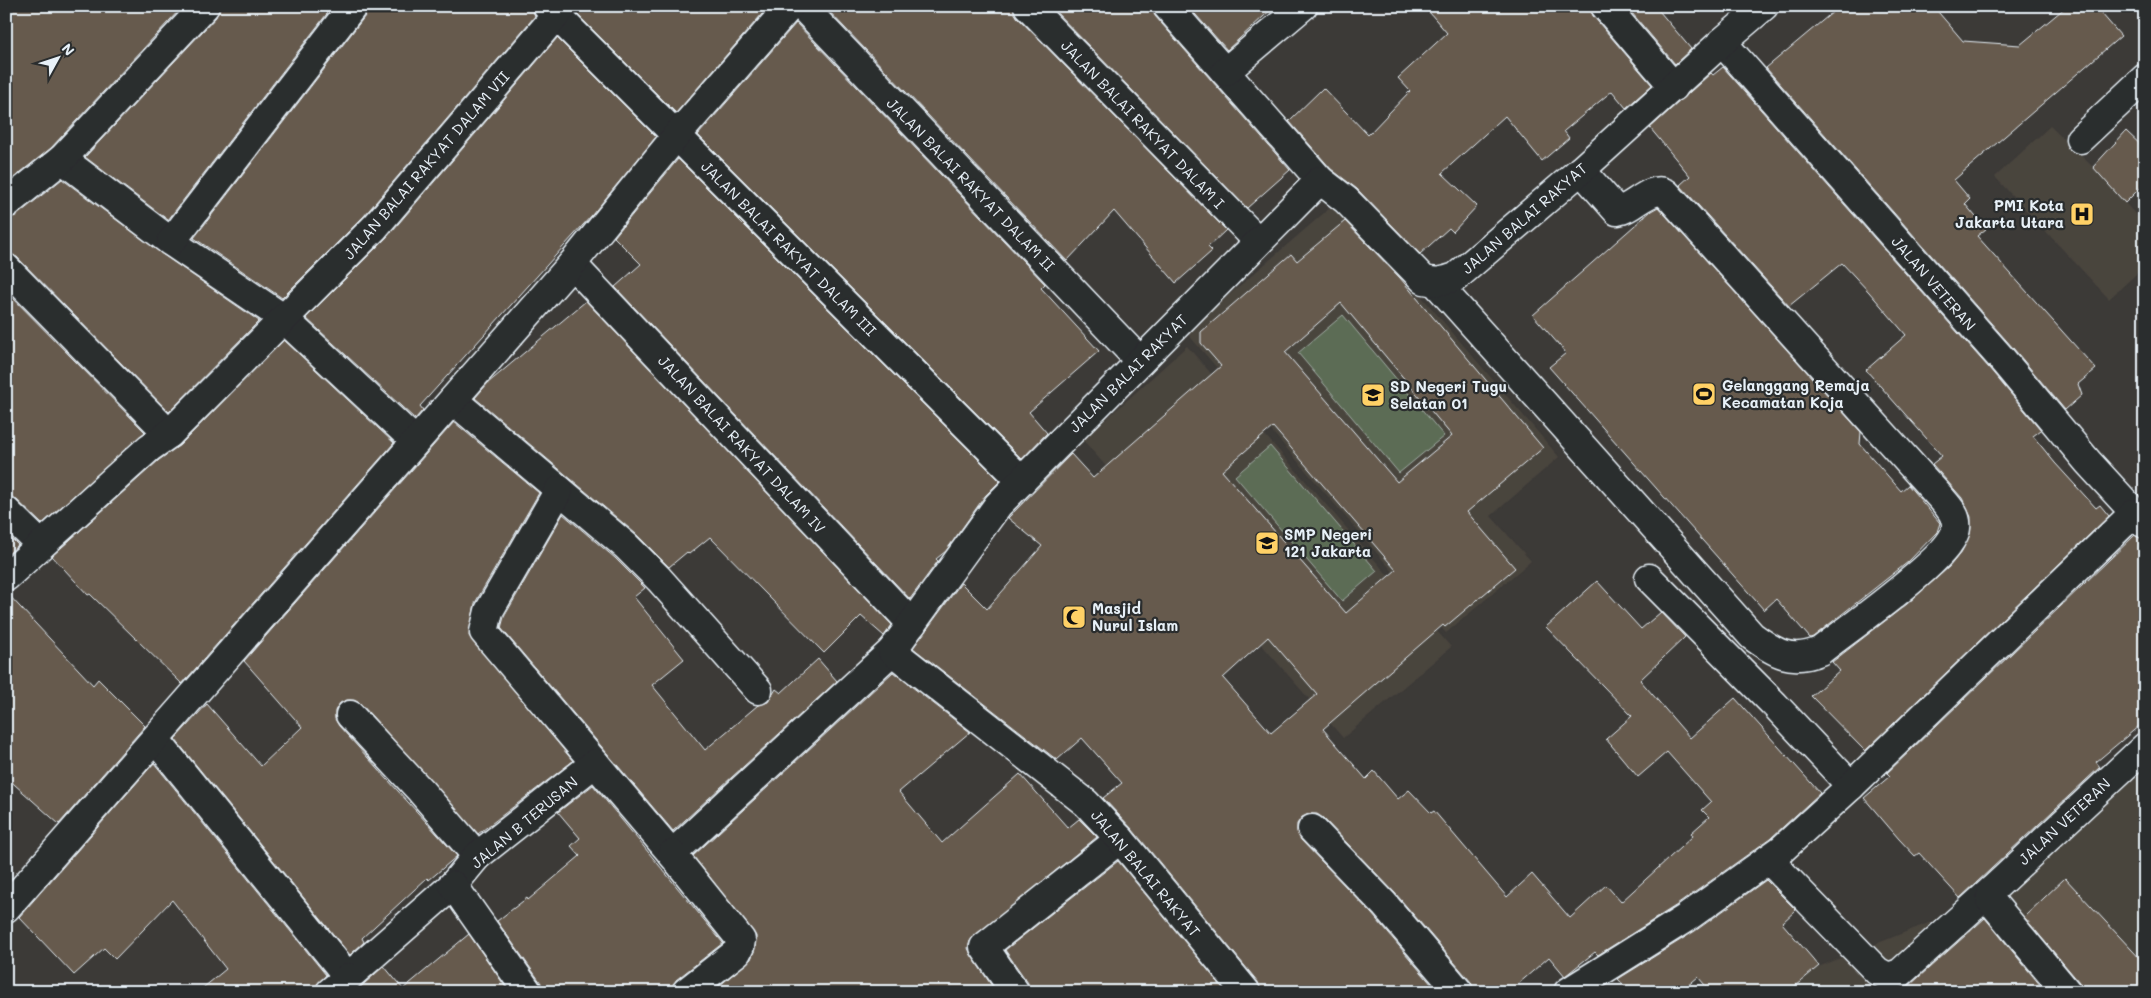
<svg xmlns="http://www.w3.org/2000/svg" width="2151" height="998" viewBox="0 0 2151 998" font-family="Mali,sans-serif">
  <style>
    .built { fill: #49443e }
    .green { fill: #5b6c54; stroke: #a2aea6 }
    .building { fill: #665a4d; stroke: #e8f1f8; fill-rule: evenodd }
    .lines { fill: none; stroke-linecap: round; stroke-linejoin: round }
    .minor-casing { stroke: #e8f1f8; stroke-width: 31 }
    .minor { stroke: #2a2d2e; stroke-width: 28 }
    .labels { text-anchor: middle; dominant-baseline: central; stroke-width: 4.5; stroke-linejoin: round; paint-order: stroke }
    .street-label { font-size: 15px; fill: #e8f1f8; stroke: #2a2d2e }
    .poi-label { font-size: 15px; font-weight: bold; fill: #e8f1f8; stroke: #2a2d2e; text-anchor: start }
  </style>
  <rect width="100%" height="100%" fill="#3c3a37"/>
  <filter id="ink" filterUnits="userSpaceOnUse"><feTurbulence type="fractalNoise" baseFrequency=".02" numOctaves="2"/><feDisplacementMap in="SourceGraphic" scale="10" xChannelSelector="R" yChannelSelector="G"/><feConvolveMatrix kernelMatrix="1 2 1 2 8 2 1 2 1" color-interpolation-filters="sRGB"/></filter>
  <g filter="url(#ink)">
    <g class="built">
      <path d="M2050 126 2093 167 2145 225V266L2109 299 1995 177Z"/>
      <path d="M1339 200 1559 457 1491 516 1531 561 1446 633 1186 332Z"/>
      <path d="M1187 346 1451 647 1343 738 1083 440Z"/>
      <path d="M2145 751V992H1756L1988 899Z"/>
    </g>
    <g class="green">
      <path d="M1343 315 1444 436 1399 473 1298 353Z"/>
      <path d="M1270 446 1377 571 1342 601 1235 476Z"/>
    </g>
    <g class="building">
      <path d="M6 6H183L51 148 6 184Z"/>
      <path d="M220 6H333L168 220 85 157 216 17Z"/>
      <path d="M368 6H532L535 16 364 216 282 298 194 238 365 16Z"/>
      <path d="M579 6H769L676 113 577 14Z"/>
      <path d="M824 6H1013L1017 17 1226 230 1208 247 1212 251 1176 283 1114 211 1067 261Z"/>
      <path d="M1050 6H1152L1155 16 1290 170 1247 208Z"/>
      <path d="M1188 6H1275L1227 50Z"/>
      <path d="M1424 6H1590L1593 16 1652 85 1626 108 1612 91 1564 131 1569 138 1542 161 1505 116 1442 173 1477 206 1453 232 1449 228 1420 254 1357 189 1331 169 1289 121 1323 88 1368 135 1410 91 1398 78 1447 33Z"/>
      <path d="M1626 6H1655L1691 49 1675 64Z"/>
      <path d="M1840 6H1933L1963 41 2020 45 2067 6H2095L2121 36 1954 180 1970 199 1965 204 1986 229 1977 236 2096 369 2078 384 2082 395 2065 410 2013 348 1766 68Z"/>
      <path d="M796 23 1045 284 1041 288 1099 351 1029 412 1047 433 1022 459 698 135Z"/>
      <path d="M557 38 656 137 592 215 420 406 423 410 415 419 306 318 387 237Z"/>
      <path d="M1723 67 1989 368 2041 430 2033 436 2055 463 2096 508 2100 505 2109 516 1865 751 1811 696 1840 671 1832 662 1907 604 1949 567 1962 551 1970 534 1971 517 1962 498 1932 464 1942 456 1866 370 1906 335 1869 292 1842 263 1789 306 1680 185 1690 176 1650 128 1711 73 1713 75Z"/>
      <path d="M2126 131 2145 149V183L2125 203 2093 167Z"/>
      <path d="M678 159 1000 481 985 496 946 551 936 559 938 561 910 599 615 287 641 264 614 237Z"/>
      <path d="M62 179 162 254 259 321 169 412 17 257 6 253V219L16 216Z"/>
      <path d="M1658 207 1861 432 1860 444 1901 491 1908 485 1940 523 1937 532 1908 562 1813 637 1810 638 1776 599 1764 610 1549 367 1566 353 1533 315 1651 211Z"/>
      <path d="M1345 221 1400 278 1543 448 1467 512 1515 568 1445 627 1443 625 1323 729 1366 779 1374 771 1398 799 1409 790 1431 813 1434 811 1507 897 1532 874 1570 918 1606 885 1621 902 1693 836 1691 833 1709 817 1702 810 1711 802 1667 752 1638 777 1606 739 1632 716 1546 627 1597 581 1641 629 1661 612 1685 637 1640 680 1690 738 1735 698 1820 793 1771 838 1677 905 1598 955 1595 952 1565 976 1549 957 1509 992H1474L1471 982 1395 893 1323 818 1317 814H1309L1302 817 1297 824V832L1301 840 1372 914 1438 992H1261L1258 982 1132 829 1103 798 1122 783 1082 738 1057 760 913 648 961 583 987 609 1042 546 1008 518 1071 454 1093 478 1221 366 1201 343V332L1291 254 1297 261ZM1341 303 1452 436 1397 482 1285 352ZM1273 427 1396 570 1346 613 1222 471ZM1268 637 1317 694 1271 733 1223 678Z"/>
      <path d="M6 291 145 432 42 524 17 500 6 496Z"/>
      <path d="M586 301 892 625 884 636 861 616 824 653 710 537 689 554 687 552 669 567 636 534 475 398 488 383Z"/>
      <path d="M284 340 394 443 182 684 90 594 88 595 52 556 159 460 180 445Z"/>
      <path d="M454 422 539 493 475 603 469 636 573 761 478 834 361 704 354 700H347L340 703 335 711V719L339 726 457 856 429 880 427 878 362 938 364 942 350 955 175 739 207 704 261 766 302 727 244 661Z"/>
      <path d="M563 514 615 558 645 588 634 597 684 659 652 685 705 750 758 705 768 702 776 689 781 693 818 659 837 681 673 831 501 628 504 617Z"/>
      <path d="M6 533 18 545 6 556Z"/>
      <path d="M2135 535 2145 539V721L2096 762 2100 767 1960 898 1919 853 1915 856 1899 839 1864 798 1890 776 1887 773Z"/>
      <path d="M6 592 93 685 98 679 145 726 59 824 6 777Z"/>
      <path d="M893 672 970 732 899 792 942 843 1020 774 1068 828 1079 819 1097 837 970 941 968 948 971 955 996 992H712L751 959 755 949 756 936 693 856Z"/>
      <path d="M154 763 326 975 316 986 315 992H198L226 969 172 900 115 959 104 948 74 975 19 917Z"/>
      <path d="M593 785 723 943 676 980 671 992H543L541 983 497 921 527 898 528 900 580 856 571 846 580 838 558 812Z"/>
      <path d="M1118 861 1226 992H1030L1028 983 1005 950Z"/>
      <path d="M2065 878 2145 964V992H2082L2079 982 2024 917Z"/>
      <path d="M1766 880 1796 910 1782 923 1819 966 1788 992H1711L1698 977 1680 992H1630L1618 979 1695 931Z"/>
      <path d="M1985 918 2046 992H1900L1910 985Z"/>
      <path d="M469 934 509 992H355L384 966 403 989Z"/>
    </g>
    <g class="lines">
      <g class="minor-casing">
        <g id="minor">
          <path d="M547 6 1022 481"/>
          <path d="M802 6 1140 361"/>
          <path d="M1028 6 1258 241"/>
          <path d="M1167 6 1320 180"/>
          <path d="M1605 6 1674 87"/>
          <path d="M1722 42 2001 358 2088 462 2145 524"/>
          <path d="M1225 72 1303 6"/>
          <path d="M2080 139 2145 78"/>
          <path d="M62 159 171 242 283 318 415 441"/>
          <path d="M6 204 62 159 205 6"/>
          <path d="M171 242 353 6"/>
          <path d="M572 264 912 624"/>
          <path d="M6 268 169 434"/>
          <path d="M1436 283 1752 636C1775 653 1791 663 1820 651 1846 630 1953 557 1956 528 1958 516 1948 506 1941 498L1666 193C1650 185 1633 209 1617 211L1581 170"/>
          <path d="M453 400 626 546 659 579 758 690"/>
          <path d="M559 490 489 611 484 632 595 763"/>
          <path d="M6 511 41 545"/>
          <path d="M6 577 149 448 169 434 375 227 564 6"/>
          <path d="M1649 578 1775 705 1851 786"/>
          <path d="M350 715 420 790 477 856"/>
          <path d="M155 739 348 977 453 885 477 856 595 763 672 854 892 651"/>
          <path d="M1312 829 1384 904 1459 992"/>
          <path d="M672 854 741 940 740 946 737 952 686 992"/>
          <path d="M1768 859 1877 971 1888 977 1900 973 1992 890"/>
          <path d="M453 885 528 992"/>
          <path d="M6 908 572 264 677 135 790 6"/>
          <path d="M330 992 348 977"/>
          <path d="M1015 992 984 947 1120 839"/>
          <path d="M1246 992 1120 839 1086 803 892 651 998 505 1320 180 1346 200 1424 280C1437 283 1444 281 1456 277L1581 170 1722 42 1764 6"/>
          <path d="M1568 992 1686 918 1781 850 1851 786 2133 514"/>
          <path d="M2067 992 1990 900 1992 890 2145 747"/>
        </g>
      </g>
      <use href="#minor" class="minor"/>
    </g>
  </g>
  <defs>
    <g id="hospital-square" transform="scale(1.25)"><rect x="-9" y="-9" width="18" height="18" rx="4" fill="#ffd166" stroke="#2a2d2e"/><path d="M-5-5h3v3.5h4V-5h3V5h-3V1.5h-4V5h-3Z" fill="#111"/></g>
    <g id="stadium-square" transform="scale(1.25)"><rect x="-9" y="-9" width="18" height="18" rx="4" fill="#ffd166" stroke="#2a2d2e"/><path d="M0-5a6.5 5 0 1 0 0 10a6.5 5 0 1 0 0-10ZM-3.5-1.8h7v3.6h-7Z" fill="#111"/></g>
    <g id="school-square" transform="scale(1.25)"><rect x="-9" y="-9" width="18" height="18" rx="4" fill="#ffd166" stroke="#2a2d2e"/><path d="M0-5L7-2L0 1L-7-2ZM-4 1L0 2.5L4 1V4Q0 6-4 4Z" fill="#111"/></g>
    <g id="mosque-square" transform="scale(1.25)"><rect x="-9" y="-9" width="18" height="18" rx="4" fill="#ffd166" stroke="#2a2d2e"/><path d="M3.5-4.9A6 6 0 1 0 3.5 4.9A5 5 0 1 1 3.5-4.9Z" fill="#111"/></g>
  </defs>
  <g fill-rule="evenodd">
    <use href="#hospital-square" x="2082" y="214"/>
    <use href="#stadium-square" x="1704" y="394"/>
    <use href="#school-square" x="1373" y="395"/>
    <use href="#school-square" x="1267" y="543"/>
    <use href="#mosque-square" x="1074" y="617"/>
  </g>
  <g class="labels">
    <g class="street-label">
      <text transform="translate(1143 124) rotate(46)">JALAN BALAI RAKYAT DALAM I</text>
      <text transform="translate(426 165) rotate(-49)">JALAN BALAI RAKYAT DALAM VII</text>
      <text transform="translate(971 184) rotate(46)">JALAN BALAI RAKYAT DALAM II</text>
      <text transform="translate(1524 218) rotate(-41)">JALAN BALAI RAKYAT</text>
      <text transform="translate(789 248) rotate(45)">JALAN BALAI RAKYAT DALAM III</text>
      <text transform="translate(1934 283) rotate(49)">JALAN VETERAN</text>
      <text transform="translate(1128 373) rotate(-45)">JALAN BALAI RAKYAT</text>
      <text transform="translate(742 444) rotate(47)">JALAN BALAI RAKYAT DALAM IV</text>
      <text transform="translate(2064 821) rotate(-43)">JALAN VETERAN</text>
      <text transform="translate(524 822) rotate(-40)">JALAN B TERUSAN</text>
      <text transform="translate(1146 873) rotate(50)">JALAN BALAI RAKYAT</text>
    </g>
    <g class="poi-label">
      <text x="2064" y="205" text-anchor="end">PMI Kota<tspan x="2064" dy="17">Jakarta Utara</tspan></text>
      <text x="1722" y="385">Gelanggang Remaja<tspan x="1722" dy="17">Kecamatan Koja</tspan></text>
      <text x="1390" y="386">SD Negeri Tugu<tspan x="1390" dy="17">Selatan 01</tspan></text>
      <text x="1284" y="534">SMP Negeri<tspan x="1284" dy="17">121 Jakarta</tspan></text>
      <text x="1092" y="608">Masjid<tspan x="1092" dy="17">Nurul Islam</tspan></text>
    </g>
  </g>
  <rect width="2151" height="998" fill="none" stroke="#2a2d2e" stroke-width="25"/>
  <rect x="12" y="12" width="2126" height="973" fill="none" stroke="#e8f1f8" stroke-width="2" filter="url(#ink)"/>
  <g transform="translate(58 58) rotate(50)" stroke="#2a2d2e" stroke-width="4" paint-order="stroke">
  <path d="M0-4L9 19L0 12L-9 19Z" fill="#e8f1f8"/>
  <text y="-8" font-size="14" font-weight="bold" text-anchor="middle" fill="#e8f1f8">N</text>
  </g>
</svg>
